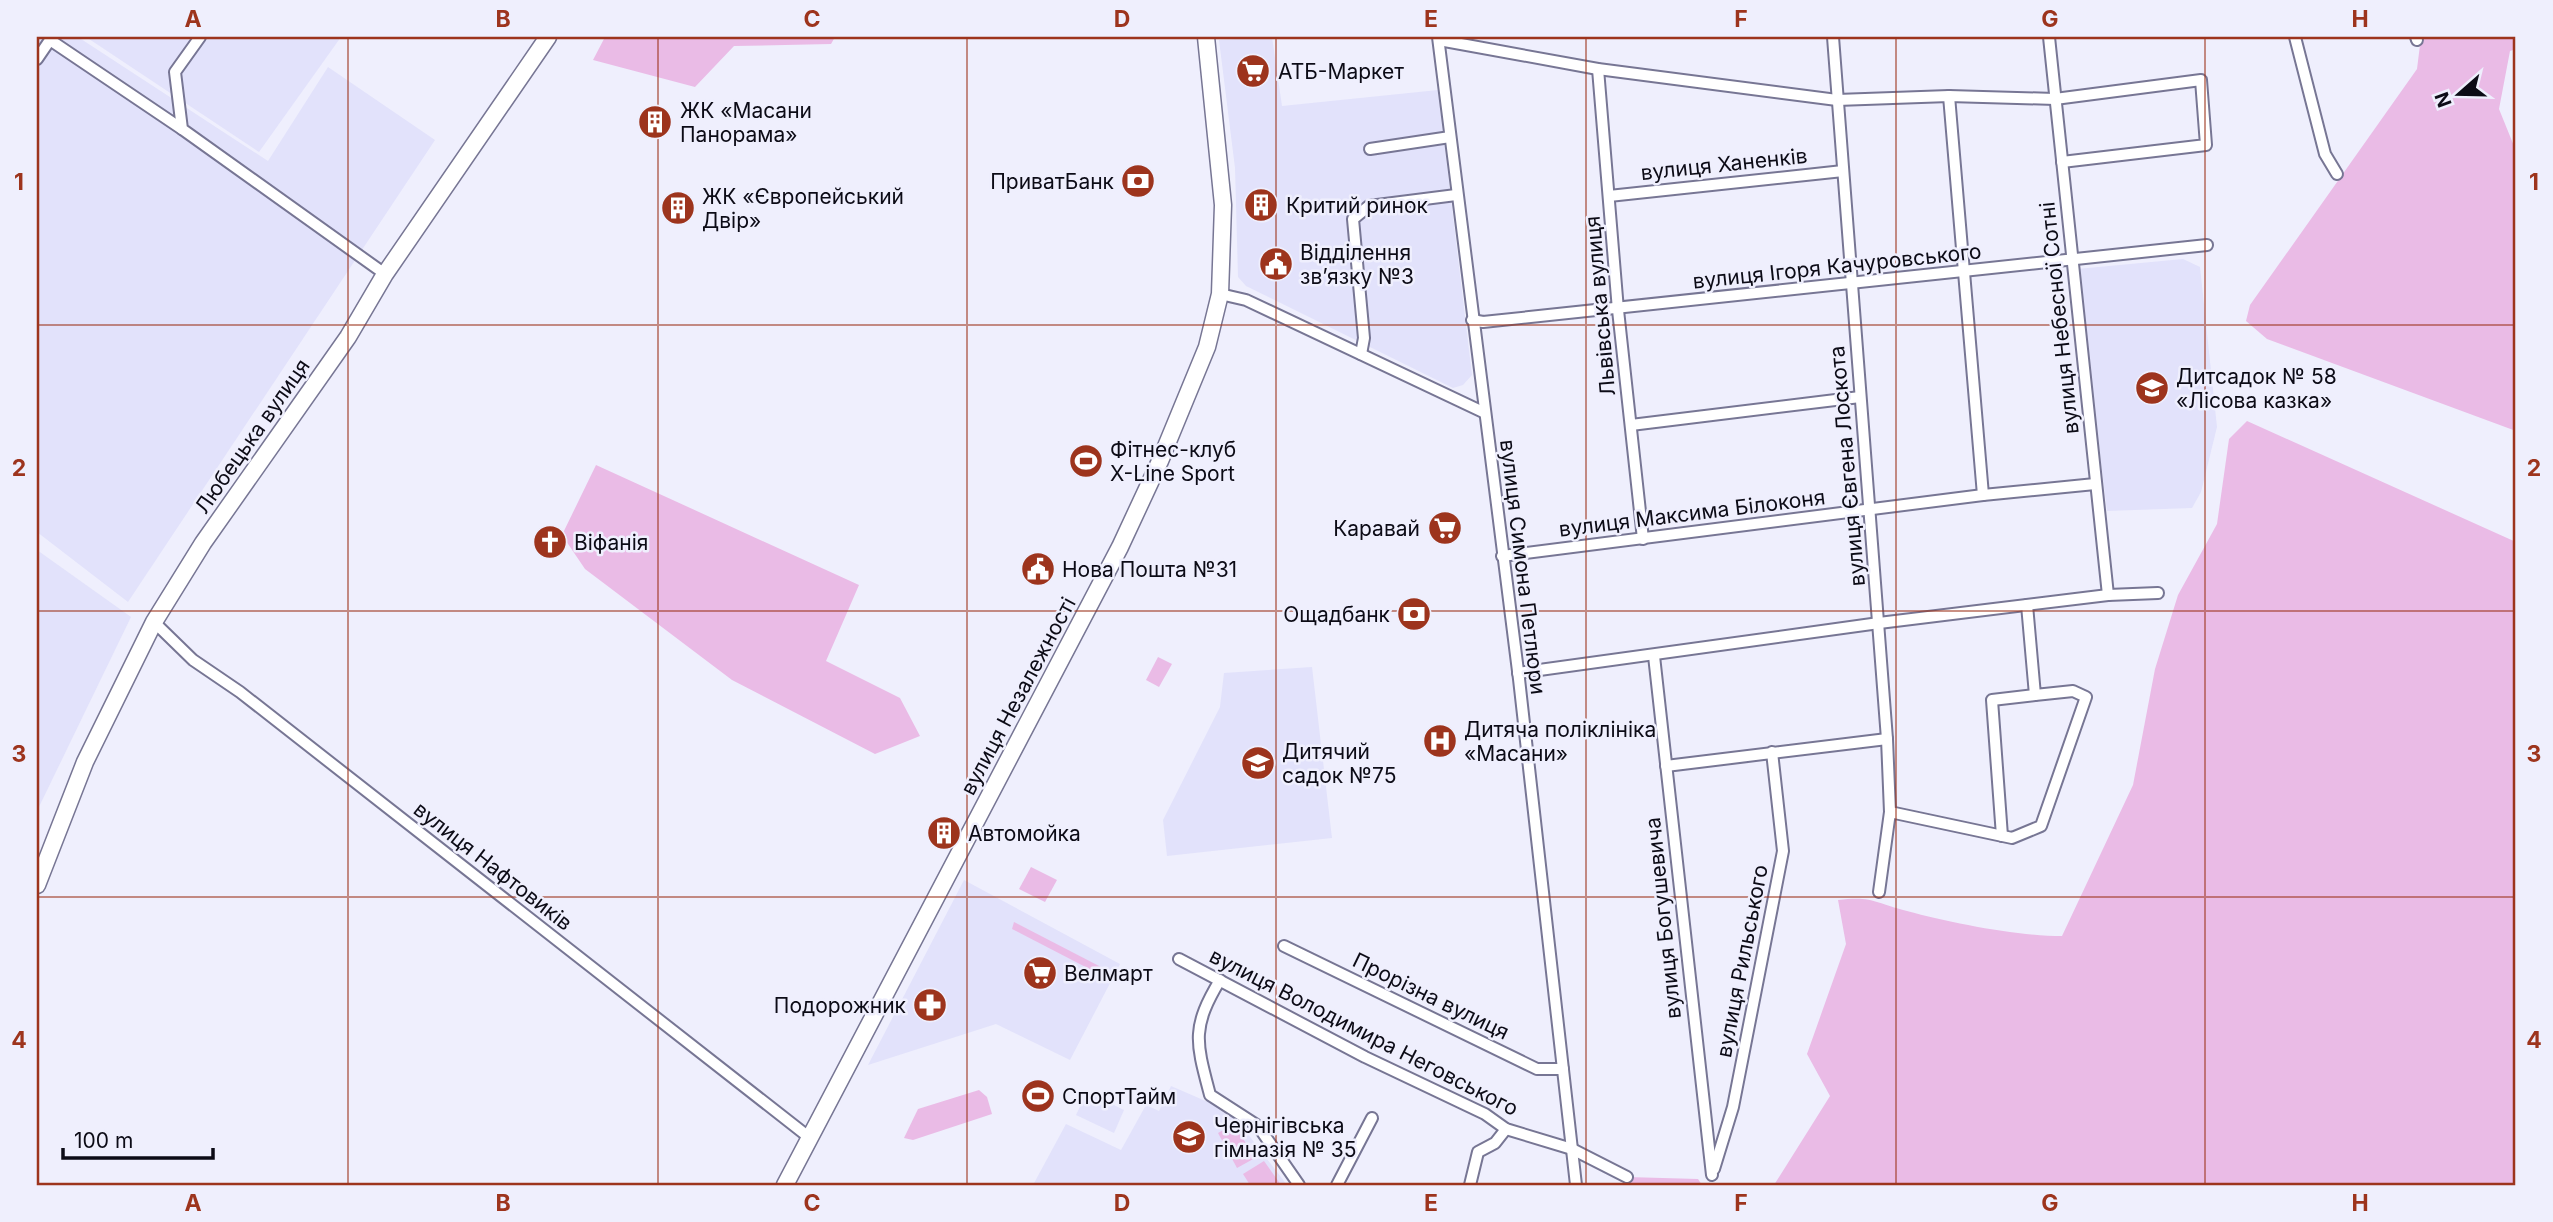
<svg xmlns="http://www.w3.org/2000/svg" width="2553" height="1222" viewBox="0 0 2553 1222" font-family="Inter,sans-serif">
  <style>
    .built { fill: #e2e2fb }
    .green { fill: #eabbe6 }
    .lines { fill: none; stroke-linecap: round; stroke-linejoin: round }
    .street-casing { stroke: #777694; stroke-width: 14 }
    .secondary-casing { stroke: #777694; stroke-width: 19 }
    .street { stroke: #fff; stroke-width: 10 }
    .secondary { stroke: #fff; stroke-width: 16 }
    .grid { fill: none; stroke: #9d341d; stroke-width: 2; stroke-opacity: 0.55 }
    .labels { text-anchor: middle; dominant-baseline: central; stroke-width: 5; stroke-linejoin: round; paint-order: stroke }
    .poi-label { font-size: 21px; fill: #0c0b16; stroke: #efeffd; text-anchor: start }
    .street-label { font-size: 21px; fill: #0c0b16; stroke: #efeffd }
    .neatline { fill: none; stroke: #9d341d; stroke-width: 2.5 }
    .grid-label { font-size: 23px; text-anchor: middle; font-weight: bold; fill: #9d341d }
  </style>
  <rect width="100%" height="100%" fill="#efeffd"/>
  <g class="built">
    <path d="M37 37H78L268 161 328 67 435 140 128 602 37 532Z"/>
    <path d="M86 37H341L259 152Z"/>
    <path d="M1272 37 1282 106 1438 90 1472 375 1463 385 1453 388 1246 286 1238 277 1235 168 1219 40Z"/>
    <path d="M2183 259 2200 267 2217 427 2201 492 2192 508 2107 511 2077 269Z"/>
    <path d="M37 550 131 617 37 811Z"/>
    <path d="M1312 667 1332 838 1167 856 1163 820 1220 707 1224 673Z"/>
    <path d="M964 880 1120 964 1070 1060 996 1024 868 1065Z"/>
    <path d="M1171 1086 1231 1112 1287 1185H1033L1066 1124 1121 1150 1146 1105 1159 1111Z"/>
    <path d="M1087 1092 1124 1110 1114 1133 1076 1115Z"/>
  </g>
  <g class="green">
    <path d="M605 37H835L831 44 734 46 695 87 593 60Z"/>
    <path d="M2421 37H2516V49L2510 51 2499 109 2516 151V431L2267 339 2246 321 2250 305 2417 69Z"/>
    <path d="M2247 421 2516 542V1185H1774L1830 1096 1807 1054 1846 944 1838 900C1874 896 1874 903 1907 911 1951 923 2017 936 2062 936L2133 785 2155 669 2178 595 2217 524 2229 439Z"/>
    <path d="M596 465 859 585 826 661 900 698 920 736 875 754 732 680 585 569 562 535Z"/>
    <path d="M1158 657 1172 664 1159 687 1146 680Z"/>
    <path d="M1031 867 1057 880 1045 902 1019 889Z"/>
    <path d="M1014 922 1101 967V975L1012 929Z"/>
    <path d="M979 1090 987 1097 992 1114 913 1140 904 1138 918 1109Z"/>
    <path d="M1234 1124 1255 1158 1237 1168 1218 1133Z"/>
    <path d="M1264 1161 1281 1185H1250L1243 1174Z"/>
    <path d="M1627 1177 1698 1179 1702 1185H1628Z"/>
  </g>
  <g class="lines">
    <g class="street-casing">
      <g id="street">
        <path d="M200 37 175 72 182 129 385 274"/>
        <path d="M1438 37 1519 679 1576 1185"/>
        <path d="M1833 37 1887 739 1890 812 1879 892"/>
        <path d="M2049 37 2108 595"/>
        <path d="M2295 37 2325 154 2337 174"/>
        <path d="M2416 37 2417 40"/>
        <path d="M1439 40 1598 69 1837 100 1949 96 2055 99 2201 80 2206 145 2062 162"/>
        <path d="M37 59 50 40 182 129"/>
        <path d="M1598 69 1618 310 1643 539"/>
        <path d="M1949 96 1983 495"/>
        <path d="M1370 149 1450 137"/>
        <path d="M1609 196 1843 171"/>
        <path d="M1220 294 1246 300 1483 412"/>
        <path d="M1472 320 1483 322 2207 245"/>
        <path d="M1361 354 1364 338 1353 219 1369 206 1456 195"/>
        <path d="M1631 425 1860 397"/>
        <path d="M1502 556 1983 495 2095 484"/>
        <path d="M154 622 193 660 240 692 810 1138"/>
        <path d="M1654 656 1712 1175"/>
        <path d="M1518 673 1879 623 2108 595 2158 593"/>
        <path d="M1666 766 1887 739"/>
        <path d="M1890 812 2012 838 2041 826 2086 697 2073 691 2035 695 2027 605"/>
        <path d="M2002 836 1992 700 2035 695"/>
        <path d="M1284 946 1537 1069H1563"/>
        <path d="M1179 959 1365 1057 1485 1114 1506 1129 1572 1149 1627 1177"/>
        <path d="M1220 980C1191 1028 1196 1042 1210 1095L1258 1126 1299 1185"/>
        <path d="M1714 1169 1733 1107 1783 851 1772 752"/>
        <path d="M1337 1185 1372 1118"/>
        <path d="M1470 1185 1478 1152 1495 1143 1506 1129"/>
      </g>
    </g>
    <g class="secondary-casing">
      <g id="secondary">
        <path d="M37 885 85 762 154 622 203 543 348 337 385 274 548 37"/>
        <path d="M785 1185 1120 547 1160 461 1207 347 1220 294 1223 205 1206 37"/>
      </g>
    </g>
    <use href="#street" class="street"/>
    <use href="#secondary" class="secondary"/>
  </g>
  <path class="grid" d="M348 37V1185M658 37V1185M967 37V1185M1276 37V1185M1586 37V1185M1896 37V1185M2205 37V1185M37 325H2516M37 611H2516M37 897H2516"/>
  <defs>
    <g id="supermarket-disc" transform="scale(1.75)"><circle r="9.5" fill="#9d341d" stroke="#efeffd"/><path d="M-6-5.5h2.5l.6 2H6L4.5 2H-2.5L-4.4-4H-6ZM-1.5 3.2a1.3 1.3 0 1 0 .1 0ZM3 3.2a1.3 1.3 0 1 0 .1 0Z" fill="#fff"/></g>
    <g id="building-disc" transform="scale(1.75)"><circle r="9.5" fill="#9d341d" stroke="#efeffd"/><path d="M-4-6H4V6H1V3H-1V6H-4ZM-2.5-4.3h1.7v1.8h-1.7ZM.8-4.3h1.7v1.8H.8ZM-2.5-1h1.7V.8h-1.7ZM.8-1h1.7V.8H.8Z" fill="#fff"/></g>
    <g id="bank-disc" transform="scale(1.75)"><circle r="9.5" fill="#9d341d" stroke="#efeffd"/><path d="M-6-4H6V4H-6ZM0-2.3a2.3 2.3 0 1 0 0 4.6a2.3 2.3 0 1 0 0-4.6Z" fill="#fff"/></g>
    <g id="civic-disc" transform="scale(1.75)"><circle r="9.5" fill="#9d341d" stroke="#efeffd"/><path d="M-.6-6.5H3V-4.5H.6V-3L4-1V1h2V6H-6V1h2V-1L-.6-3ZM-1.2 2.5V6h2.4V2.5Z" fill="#fff"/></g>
    <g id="school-disc" transform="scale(1.75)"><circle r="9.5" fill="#9d341d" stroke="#efeffd"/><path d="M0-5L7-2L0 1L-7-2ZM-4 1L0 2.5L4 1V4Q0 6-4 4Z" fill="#fff"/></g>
    <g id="stadium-disc" transform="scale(1.75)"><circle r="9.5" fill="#9d341d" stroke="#efeffd"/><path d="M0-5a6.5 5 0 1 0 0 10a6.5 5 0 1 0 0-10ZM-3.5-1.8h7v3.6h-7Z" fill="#fff"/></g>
    <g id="church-disc" transform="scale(1.75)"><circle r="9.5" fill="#9d341d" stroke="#efeffd"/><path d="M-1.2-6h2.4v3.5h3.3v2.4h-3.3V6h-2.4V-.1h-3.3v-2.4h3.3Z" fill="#fff"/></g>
    <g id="hospital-disc" transform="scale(1.75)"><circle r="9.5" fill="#9d341d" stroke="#efeffd"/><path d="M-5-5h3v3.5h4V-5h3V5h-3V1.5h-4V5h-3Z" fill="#fff"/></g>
    <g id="pharmacy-disc" transform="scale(1.75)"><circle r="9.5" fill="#9d341d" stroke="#efeffd"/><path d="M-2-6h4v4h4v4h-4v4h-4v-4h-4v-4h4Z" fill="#fff"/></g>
  </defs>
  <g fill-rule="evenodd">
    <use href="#supermarket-disc" x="1253" y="71"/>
    <use href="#building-disc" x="655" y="122"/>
    <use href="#bank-disc" x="1138" y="181"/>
    <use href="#building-disc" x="1261" y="205"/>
    <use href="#building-disc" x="678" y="208"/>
    <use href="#civic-disc" x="1276" y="264"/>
    <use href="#school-disc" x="2152" y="388"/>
    <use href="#stadium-disc" x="1086" y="461"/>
    <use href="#supermarket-disc" x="1445" y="528"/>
    <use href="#church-disc" x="550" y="542"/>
    <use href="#civic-disc" x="1038" y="569"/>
    <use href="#bank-disc" x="1414" y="614"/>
    <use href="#hospital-disc" x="1440" y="741"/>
    <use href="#school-disc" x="1258" y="763"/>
    <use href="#building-disc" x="944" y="833"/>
    <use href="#supermarket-disc" x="1040" y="973"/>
    <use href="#pharmacy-disc" x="930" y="1005"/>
    <use href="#stadium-disc" x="1038" y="1096"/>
    <use href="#school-disc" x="1189" y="1137"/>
  </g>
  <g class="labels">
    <g class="poi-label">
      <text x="1278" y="71">АТБ-Маркет</text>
      <text x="680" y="110">ЖК «Масани<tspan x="680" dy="24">Панорама»</tspan></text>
      <text x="1114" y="181" text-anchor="end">ПриватБанк</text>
      <text x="702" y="196">ЖК «Європейський<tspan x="702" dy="24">Двір»</tspan></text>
      <text x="1286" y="205">Критий ринок</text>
      <text x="1300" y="252">Відділення<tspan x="1300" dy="24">зв’язку №3</tspan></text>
      <text x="2176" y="376">Дитсадок № 58<tspan x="2176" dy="24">«Лісова казка»</tspan></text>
      <text x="1110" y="449">Фітнес-клуб<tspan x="1110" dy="24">X-Line Sport</tspan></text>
      <text x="1420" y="528" text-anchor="end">Каравай</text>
      <text x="574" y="542">Віфанія</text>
      <text x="1062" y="569">Нова Пошта №31</text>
      <text x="1390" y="614" text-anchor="end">Ощадбанк</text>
      <text x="1464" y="729">Дитяча поліклініка<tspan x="1464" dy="24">«Масани»</tspan></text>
      <text x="1282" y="751">Дитячий<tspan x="1282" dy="24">садок №75</tspan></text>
      <text x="968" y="833">Автомойка</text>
      <text x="1064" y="973">Велмарт</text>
      <text x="906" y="1005" text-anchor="end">Подорожник</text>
      <text x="1062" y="1096">СпортТайм</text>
      <text x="1214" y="1125">Чернігівська<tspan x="1214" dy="24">гімназія № 35</tspan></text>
    </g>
    <g class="street-label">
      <text transform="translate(1724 164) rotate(-6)">вулиця Ханенків</text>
      <text transform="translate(1837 266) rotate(-6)">вулиця Ігоря Качуровського</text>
      <text transform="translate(1600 306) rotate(-95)">Львівська вулиця</text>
      <text transform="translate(2059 318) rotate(-96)">вулиця Небесної Сотні</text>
      <text transform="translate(252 436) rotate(-55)">Любецька вулиця</text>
      <text transform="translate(1847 466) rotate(-95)">вулиця Євгена Лоскота</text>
      <text transform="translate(1692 513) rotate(-7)">вулиця Максима Білоконя</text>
      <text transform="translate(1523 567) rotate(83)">вулиця Симона Петлюри</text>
      <text transform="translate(1018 696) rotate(-62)">вулиця Незалежності</text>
      <text transform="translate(493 866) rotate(38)">вулиця Нафтовиків</text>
      <text transform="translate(1663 918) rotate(-96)">вулиця Богушевича</text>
      <text transform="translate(1742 961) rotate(-79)">вулиця Рильського</text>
      <text transform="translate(1431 996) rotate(26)">Прорізна вулиця</text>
      <text transform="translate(1364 1032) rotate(27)">вулиця Володимира Неговського</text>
    </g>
  </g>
  <rect width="2553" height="1222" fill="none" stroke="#efeffd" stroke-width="77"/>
  <g transform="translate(2459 94) rotate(250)" stroke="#efeffd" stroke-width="5" paint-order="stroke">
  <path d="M0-5L12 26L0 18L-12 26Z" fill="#0c0b16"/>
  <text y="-10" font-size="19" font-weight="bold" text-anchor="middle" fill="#0c0b16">N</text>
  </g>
  <path d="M63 1148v10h150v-10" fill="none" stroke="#0c0b16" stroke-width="3.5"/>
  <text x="74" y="1148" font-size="21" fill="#0c0b16" stroke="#efeffd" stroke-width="5" paint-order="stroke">100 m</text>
  <rect x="38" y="38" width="2476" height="1146" class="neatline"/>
  <g class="grid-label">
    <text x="193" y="27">A</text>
    <text x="503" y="27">B</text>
    <text x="812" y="27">C</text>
    <text x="1122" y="27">D</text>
    <text x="1431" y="27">E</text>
    <text x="1741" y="27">F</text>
    <text x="2050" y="27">G</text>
    <text x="2360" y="27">H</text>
    <text x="19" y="190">1</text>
    <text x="2534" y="190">1</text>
    <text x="19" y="476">2</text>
    <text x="2534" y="476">2</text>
    <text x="19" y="762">3</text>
    <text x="2534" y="762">3</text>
    <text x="19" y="1048">4</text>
    <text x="2534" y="1048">4</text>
    <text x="193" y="1211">A</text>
    <text x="503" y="1211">B</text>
    <text x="812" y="1211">C</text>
    <text x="1122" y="1211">D</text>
    <text x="1431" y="1211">E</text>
    <text x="1741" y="1211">F</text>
    <text x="2050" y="1211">G</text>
    <text x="2360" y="1211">H</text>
  </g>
</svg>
